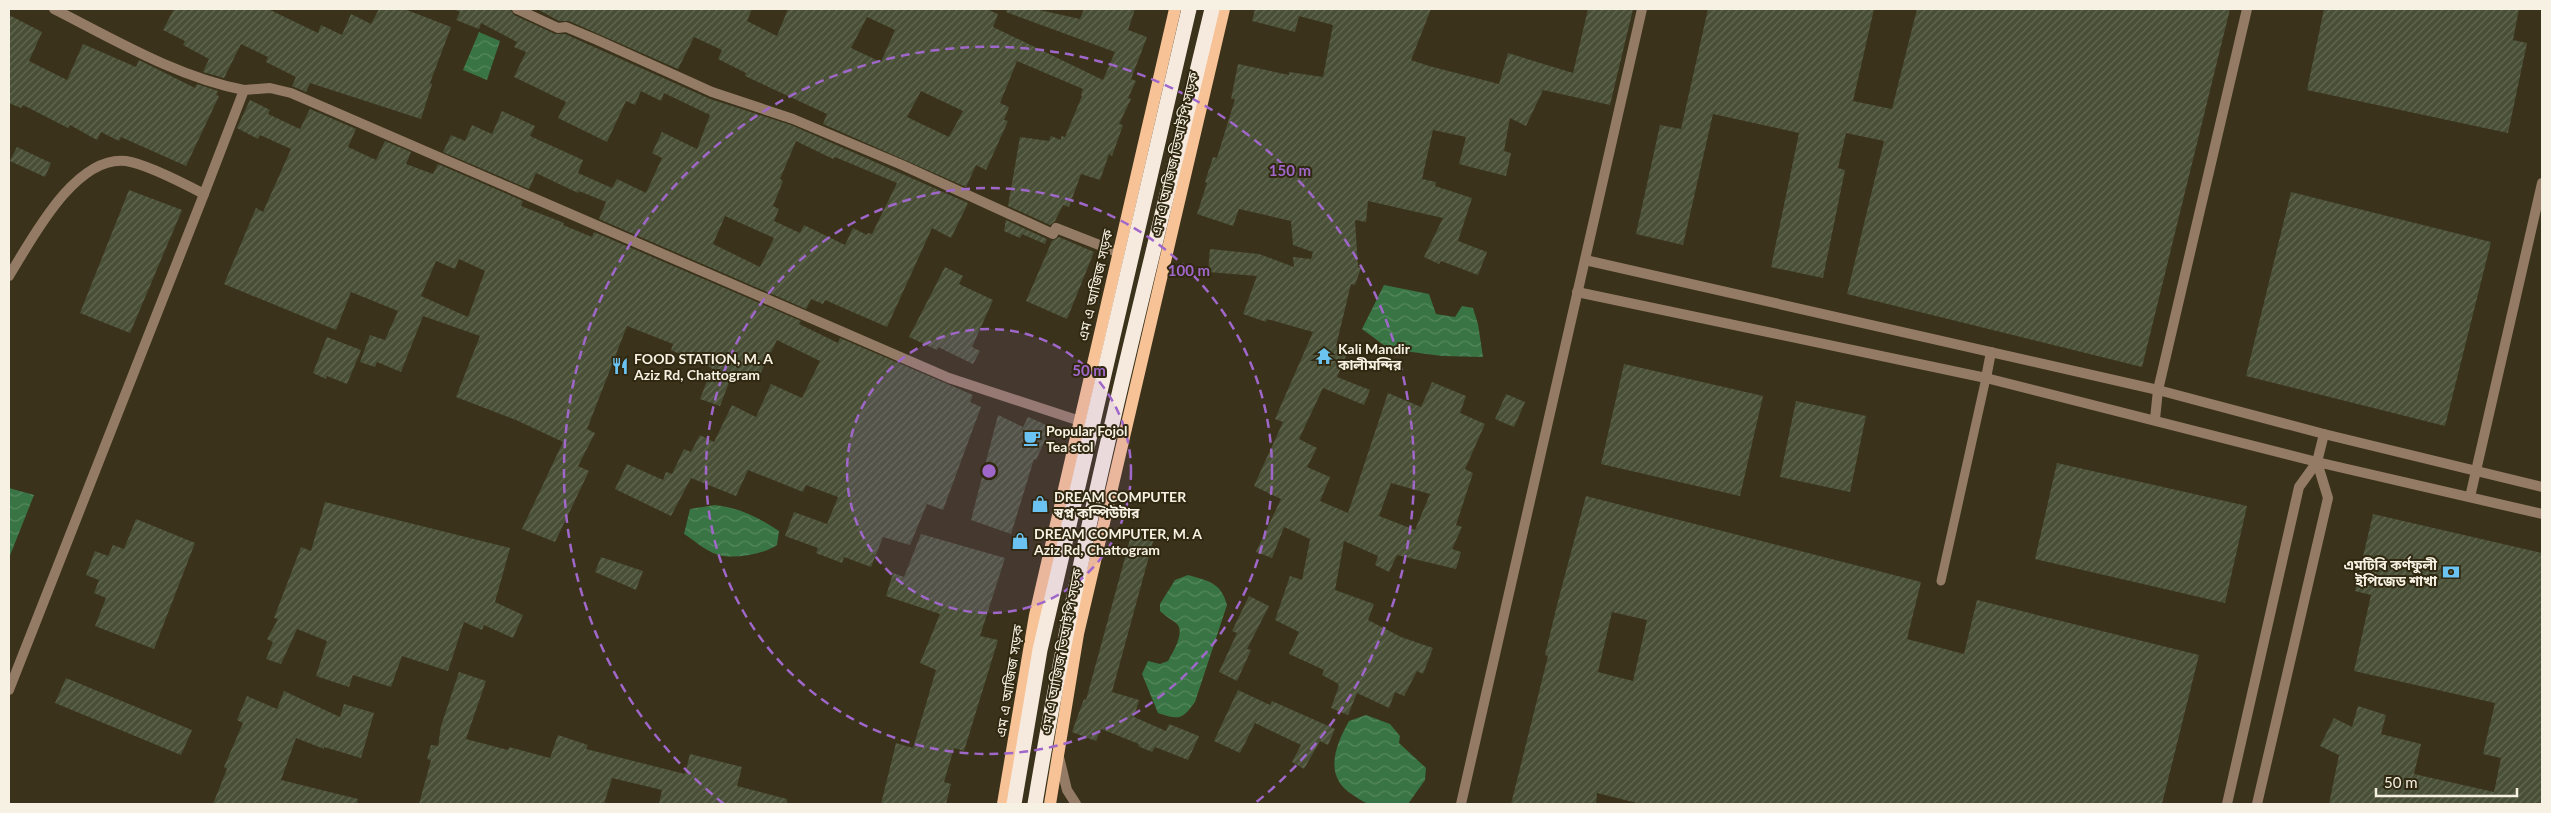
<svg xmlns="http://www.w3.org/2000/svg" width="2551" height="813" viewBox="0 0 2551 813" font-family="Lato,'Noto Sans Bengali',sans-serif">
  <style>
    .water { fill: url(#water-waves) }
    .building { fill: url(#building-hatch); fill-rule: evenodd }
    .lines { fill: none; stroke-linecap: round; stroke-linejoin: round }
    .lane { stroke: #947b66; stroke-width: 9 }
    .street { stroke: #947b66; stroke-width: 10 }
    .primary { stroke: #f6c296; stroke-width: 12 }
    .highway { stroke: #f6eadf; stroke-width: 15 }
    .ring { fill: none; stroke: #a067ca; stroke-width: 2.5; stroke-dasharray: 9 6 }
    .labels { text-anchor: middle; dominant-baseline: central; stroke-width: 4; stroke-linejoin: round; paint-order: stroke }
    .street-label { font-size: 14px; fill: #f6f1e3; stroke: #302810 }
    .poi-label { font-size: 14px; font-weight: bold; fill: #f6f1e3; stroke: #302810; text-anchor: start }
    .centre { fill: #a067ca; stroke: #302810; stroke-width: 2.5 }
    .ring-label { font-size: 15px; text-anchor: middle; font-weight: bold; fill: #a067ca; stroke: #302810; stroke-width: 4; stroke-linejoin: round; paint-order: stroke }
  </style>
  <defs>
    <pattern id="water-waves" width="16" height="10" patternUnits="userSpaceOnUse" patternTransform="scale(1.25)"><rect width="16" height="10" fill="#397444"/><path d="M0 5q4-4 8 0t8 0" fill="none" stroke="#56885f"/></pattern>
    <pattern id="building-hatch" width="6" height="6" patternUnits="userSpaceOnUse" patternTransform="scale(1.25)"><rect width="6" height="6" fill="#494f36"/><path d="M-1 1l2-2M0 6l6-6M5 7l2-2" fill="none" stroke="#646953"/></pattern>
  </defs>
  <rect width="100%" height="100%" fill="#3a321a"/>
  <g class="water">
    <path d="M479 32 500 41 487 80 463 70Z"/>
    <path d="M1384 285 1429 294 1436 314 1455 317 1462 306 1473 308 1478 324 1483 357 1442 356 1389 349 1362 329Z"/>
    <path d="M9 488 34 495 9 558Z"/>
    <path d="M715 505C740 508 758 517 779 531L777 545C764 554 739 558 723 556 709 554 695 541 684 534L690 509Z"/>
    <path d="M1188 575C1208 581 1221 582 1227 605L1195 702C1182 720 1179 720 1158 713L1142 674 1148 661 1160 664 1168 661C1173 652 1186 631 1176 623 1171 619 1165 616 1160 611V604L1175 580Z"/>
    <path d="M1366 715 1390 724 1400 736 1399 743 1426 768 1425 780 1408 804C1396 804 1382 807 1370 804 1364 803 1358 798 1353 795 1323 777 1335 746 1349 721Z"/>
  </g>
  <g class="building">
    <path d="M174 9H268L318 33 321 25 342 35 351 14 371 24 379 9H404L451 27 430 83 432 84 421 119 310 83 306 92 292 86 296 77 266 62 268 57 241 44 224 78 203 72 209 59 183 45 185 41 163 30Z"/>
    <path d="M453 9H510L514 15 555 34H565L710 99 791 125 968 203 951 238 932 228 887 327 825 300 823 304 811 299 806 309 599 219 606 202 579 191 578 193 536 173 529 189 443 152 451 135 465 141 472 125 492 134 502 111 535 126 530 136 583 160 578 173 612 188 617 179 646 193 662 158 652 153 662 132 697 149 710 115 664 93 661 101 641 91 635 105 626 101 607 142 558 118 566 102 514 77 526 52 514 47 517 42 481 23 479 29 456 20 460 12ZM796 141 833 159 835 157 897 183 872 234 868 233 867 235 853 228 845 245 804 225 800 233 774 221 779 209 773 206 783 181 780 179ZM725 216 774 238 760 267 713 244Z"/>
    <path d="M537 9H752L747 21 777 36 788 9H986L998 14 993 27 1103 80 1115 52 1006 12 1007 9H1035L1080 19 1084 9H1135L1128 30 1147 37 1131 79 1136 81 1128 98 1131 99 1119 124 1123 125 1112 156 1109 154 1100 180 1081 174 1069 207 1063 205 1055 221 1050 225 1008 206 1020 137 1049 141 1051 136 1061 140V136L1065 137 1082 96 1081 95 1083 89 1017 61 1000 103 1009 107 1004 120 1008 121 986 170 976 165 966 187 823 124 827 114 745 76 746 73 718 59 722 50 694 37 678 69 569 21H559ZM867 17 895 30 881 62 851 48ZM921 91 963 111 949 137 907 117Z"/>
    <path d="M1255 9H1431L1411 60 1429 66 1499 84 1508 53 1573 73 1588 9H1633L1610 105 1543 90 1526 126 1510 118 1504 151 1511 153 1506 176 1459 164 1466 137 1433 130 1422 179 1436 182 1435 186 1472 198 1458 241 1487 252 1478 275 1441 261 1439 264 1424 257 1443 218 1368 201 1366 222 1355 220 1358 267 1361 268 1355 285 1351 284 1336 346 1348 351 1337 377 1370 390 1364 405 1323 388 1299 439 1317 448 1307 467 1330 477 1320 501 1348 513 1388 393 1421 407 1432 382 1466 396 1460 413 1485 424 1465 469 1473 473 1456 525 1462 527 1452 549 1461 552 1456 569 1397 555 1389 572 1375 565 1378 556 1344 541 1335 590 1374 604 1368 620 1401 637 1433 648 1423 674 1417 671 1404 696 1395 692 1389 708 1357 693 1348 715 1331 708 1339 686 1337 683 1322 675 1324 670 1289 654 1299 632 1275 620 1290 576 1302 580 1310 539 1284 527 1272 558 1256 552 1281 499 1254 486 1283 422 1275 419 1313 332 1267 319 1266 322 1243 314 1257 276 1208 272 1210 249 1259 254 1294 267 1293 257 1311 259 1313 252 1293 245 1291 221 1239 209 1233 226 1197 214 1207 183 1205 182 1213 157 1217 158 1235 99H1231L1238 64 1289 75V72L1323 77 1333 25 1299 16 1295 32 1252 21ZM1391 483 1430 494 1415 530 1379 516Z"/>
    <path d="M1708 9H1874L1853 101 1892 109 1917 9H2230L2142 367 1847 294 1884 141 1846 133 1838 168 1845 170 1823 278 1771 267 1799 133 1713 114 1683 245 1636 234 1660 125 1681 129Z"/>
    <path d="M2324 9H2519L2513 40 2527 43 2508 133 2307 90Z"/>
    <path d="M9 15 42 32 29 61 67 80 83 44 136 67 139 60 195 88 197 84 218 91 216 95 219 96 186 166 121 137 119 141 101 132 97 140 70 125 68 128 23 105 21 108 9 103Z"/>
    <path d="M250 100 270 110 268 114 300 129 310 109 356 129 348 147 376 160 385 141 411 152 406 164 433 174 438 164 523 201 521 206 564 223 563 225 592 237 594 232 801 321 799 324 838 343 840 338 973 395 970 402 981 407 943 510 927 504 910 545 883 537 871 567 844 557 842 563 816 553 818 548 785 536 794 512 827 524 838 497 806 485 803 492 748 470 736 496 691 478 671 516 615 489 627 464 663 480 666 472 672 474 684 449 691 452 700 435 714 442 732 405 756 417 771 384 802 398 820 361 777 340 756 382 733 372 720 406 700 399 712 368 671 350 673 344 627 326 587 429 595 433 578 466 589 471 555 542 522 529 563 442 516 420 456 397 480 336 423 316 401 372 377 362 375 367 360 362 370 335 385 340 398 311 351 292 336 330 224 284 256 208 263 212 291 149 260 135 258 139 237 128ZM459 259 485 271 468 317 421 296 436 261 455 269Z"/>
    <path d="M17 147 51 163 45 177 10 161Z"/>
    <path d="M129 190 182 210 130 333 80 313Z"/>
    <path d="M2291 192 2491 242 2445 426 2246 376Z"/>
    <path d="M1006 220 1047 239 1045 244 1022 234 1020 238 1004 231Z"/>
    <path d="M1059 237 1094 252 1067 319 1026 301 1052 241Z"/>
    <path d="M945 267 963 276 959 284 993 300 972 347 980 351 973 364 938 347 937 350 909 337Z"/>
    <path d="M327 337 361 350 347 384 327 376 326 379 313 373Z"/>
    <path d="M1624 364 1763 396 1740 496 1601 464Z"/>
    <path d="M1506 394 1525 402 1514 427 1495 419Z"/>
    <path d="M1796 401 1866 416 1850 492 1780 477Z"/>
    <path d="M998 415 1023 427 1028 417 1051 427 1036 460 1034 459 1011 534 971 520Z"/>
    <path d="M2057 463 2247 506 2225 603 2035 559Z"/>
    <path d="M1586 496 1921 582 1907 639 1964 654 1977 600 2199 655 2162 804H1641L1597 793 1596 804H1511L1548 656 1545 655 1557 605ZM1612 612 1647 620 1633 681 1598 672Z"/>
    <path d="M325 502 510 548 495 602 523 615 513 638 484 625 482 630 464 622 448 671 402 656 391 687 353 675 349 687 316 676 327 641 297 629 281 664 266 659 273 642 267 639 278 619 274 618 301 547 311 551Z"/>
    <path d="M2373 514 2542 553V804H2329L2339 755 2320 746 2334 718 2352 727 2358 706 2386 715 2381 734 2421 744 2414 774 2494 792 2501 758 2483 754 2495 703 2354 671 2371 595 2355 591Z"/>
    <path d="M136 519 195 543 154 649 95 626 106 598 94 593 99 580 86 575 95 551 108 556 113 545 124 549Z"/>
    <path d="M1132 532 1154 538 1112 692 1139 700 1134 717 1166 731 1169 724 1199 736 1188 760 1155 747 1152 752 1138 746 1139 744 1101 729 1096 741 1072 732 1084 699 1086 700Z"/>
    <path d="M921 534 1005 558 980 636 998 640 964 751 954 748 944 782 951 784 946 804H881L896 743 913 748 936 670 920 663 940 614 886 596 893 573 904 577Z"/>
    <path d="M601 557 643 571 636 590 595 572Z"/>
    <path d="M1249 596 1269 606 1247 649 1251 650 1237 681 1219 672 1237 633 1232 631Z"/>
    <path d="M459 672 486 681 466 739 508 750 509 747 550 758 558 735 588 745 586 749 685 774 690 754 742 767 737 786 787 799V804H659L662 790 612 778 604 804H419L431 760 427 759 431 745 438 746 441 726Z"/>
    <path d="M66 678 192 730 181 755 55 703Z"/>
    <path d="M1238 690 1270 705 1272 701 1335 729 1328 745 1320 741 1304 769 1292 762 1301 745 1255 723 1240 753 1214 741Z"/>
    <path d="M284 691 340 717 344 704 374 713 361 758 324 747V749L296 738 281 780 358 799 357 804H213L227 769 224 767 243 723 237 720 247 696 277 709Z"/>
  </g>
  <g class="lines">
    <path class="lane" d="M1941 581 1986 378"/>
    <g class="street">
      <path d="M54 9C115 40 177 77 244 90"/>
      <path d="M517 9 558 28 566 27 597 40 712 92 793 119 902 165 1053 234 1056 228 1117 252"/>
      <path d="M1585 260 2158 390 2324 434 2542 487"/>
      <path d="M9 276C32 239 75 155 126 161 146 164 185 184 204 194L244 90 270 88 291 93 949 378 1080 421"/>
      <path d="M1577 292 1986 378 2317 462 2542 514"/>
      <path d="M1986 378 1991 352"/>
      <path d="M2155 419 2158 390 2247 9"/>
      <path d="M2470 497 2542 183"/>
      <path d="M9 690 204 194"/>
      <path d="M1059 757 1067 790 1076 804"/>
      <path d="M1461 804 1642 9"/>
      <path d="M2227 804 2299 487 2317 462 2324 434"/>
      <path d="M2257 804 2328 498 2317 462"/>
    </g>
    <g class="primary">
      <path d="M1003 804 1035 615 1175 9"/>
      <path d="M1050 804 1078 634 1224 9"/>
    </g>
    <g class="highway">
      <path d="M1014 804 1040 650 1189 9"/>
      <path d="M1035 804C1079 536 1149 273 1212 9"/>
    </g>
  </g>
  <circle cx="989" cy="471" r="142" fill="#a067ca" fill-opacity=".12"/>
  <g class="ring">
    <circle cx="989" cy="471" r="142"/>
    <circle cx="989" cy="471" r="283"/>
    <path d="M724 804A425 425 0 1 1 1254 804"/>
  </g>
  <defs>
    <g id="temple-bare" transform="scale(1.35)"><path d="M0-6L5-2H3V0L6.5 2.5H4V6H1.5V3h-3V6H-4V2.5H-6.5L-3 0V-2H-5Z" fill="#6bc3f2" stroke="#302810" stroke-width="2.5" paint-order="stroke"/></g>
    <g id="restaurant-bare" transform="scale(1.35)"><path d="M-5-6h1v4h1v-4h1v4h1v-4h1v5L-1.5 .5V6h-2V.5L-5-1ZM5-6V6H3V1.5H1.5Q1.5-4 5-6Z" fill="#6bc3f2" stroke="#302810" stroke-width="2.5" paint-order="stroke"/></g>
    <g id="cafe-bare" transform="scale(1.35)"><path d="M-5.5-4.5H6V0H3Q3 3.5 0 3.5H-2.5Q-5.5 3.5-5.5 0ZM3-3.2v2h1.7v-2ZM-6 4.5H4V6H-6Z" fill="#6bc3f2" stroke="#302810" stroke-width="2.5" paint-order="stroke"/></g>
    <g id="shop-bare" transform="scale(1.35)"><path d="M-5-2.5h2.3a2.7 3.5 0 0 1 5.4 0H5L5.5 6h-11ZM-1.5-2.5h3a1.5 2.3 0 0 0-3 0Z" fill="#6bc3f2" stroke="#302810" stroke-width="2.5" paint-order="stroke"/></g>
    <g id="bank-bare" transform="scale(1.35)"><path d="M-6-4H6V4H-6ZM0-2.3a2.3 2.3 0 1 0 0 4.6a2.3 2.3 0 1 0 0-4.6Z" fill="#6bc3f2" stroke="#302810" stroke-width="2.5" paint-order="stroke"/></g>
  </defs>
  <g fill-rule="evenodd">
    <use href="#temple-bare" x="1324" y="356"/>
    <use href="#restaurant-bare" x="620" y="366"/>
    <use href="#cafe-bare" x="1032" y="438"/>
    <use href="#shop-bare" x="1040" y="504"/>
    <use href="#shop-bare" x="1020" y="541"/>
    <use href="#bank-bare" x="2451" y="572"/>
  </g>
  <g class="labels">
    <g class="street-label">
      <text transform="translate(1174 154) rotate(-77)">এম এ আজিজ ভিআইপি সড়ক</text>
      <text transform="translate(1095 285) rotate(-77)">এম এ আজিজ সড়ক</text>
      <text transform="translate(1061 651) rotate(-79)">এম এ আজিজ ভিআইপি সড়ক</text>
      <text transform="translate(1009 681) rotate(-81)">এম এ আজিজ সড়ক</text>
    </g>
    <g class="poi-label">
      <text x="1338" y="348">Kali Mandir<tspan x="1338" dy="16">কালীমন্দির</tspan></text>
      <text x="634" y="358">FOOD STATION, M. A<tspan x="634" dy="16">Aziz Rd, Chattogram</tspan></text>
      <text x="1046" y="430">Popular Fojol<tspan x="1046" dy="16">Tea stol</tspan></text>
      <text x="1054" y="496">DREAM COMPUTER<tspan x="1054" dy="16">স্বপ্ন কম্পিউটার</tspan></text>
      <text x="1034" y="533">DREAM COMPUTER, M. A<tspan x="1034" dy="16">Aziz Rd, Chattogram</tspan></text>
      <text x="2437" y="564" text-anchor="end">এমটিবি কর্ণফুলী<tspan x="2437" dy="16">ইপিজেড শাখা</tspan></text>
    </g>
  </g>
  <circle cx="989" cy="471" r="8" class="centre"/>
  <g class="ring-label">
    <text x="1290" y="176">150 m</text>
    <text x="1189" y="276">100 m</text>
    <text x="1089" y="376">50 m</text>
  </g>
  <rect width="2551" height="813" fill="none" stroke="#f6f1e3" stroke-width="20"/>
  <path d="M2376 788v8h141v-8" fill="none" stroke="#f6f1e3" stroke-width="2.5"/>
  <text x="2384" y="788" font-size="15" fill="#f6f1e3" stroke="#302810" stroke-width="4" paint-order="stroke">50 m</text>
</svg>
